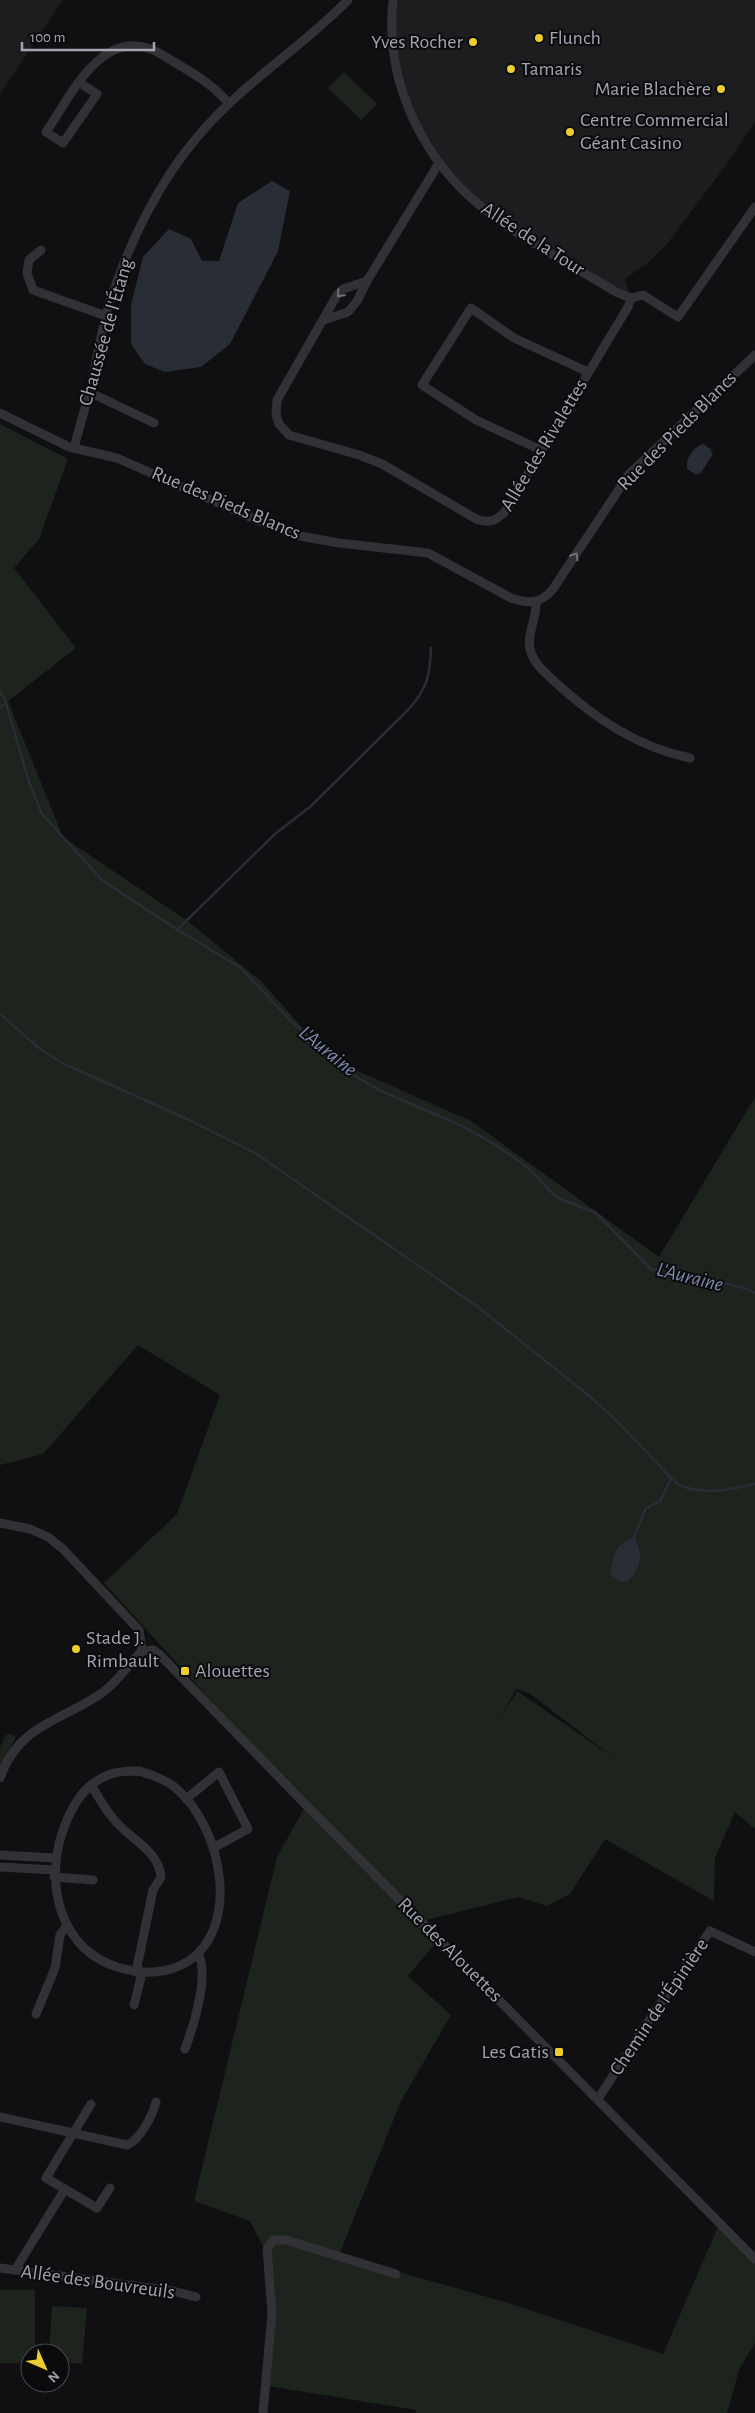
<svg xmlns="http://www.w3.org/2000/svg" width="755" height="2413" viewBox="0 0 755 2413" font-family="'Alegreya Sans',sans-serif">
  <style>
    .built { fill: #1d1c1f }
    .green { fill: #1d241e; fill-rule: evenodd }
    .water { fill: #292e36 }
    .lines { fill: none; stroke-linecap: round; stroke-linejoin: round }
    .stream { stroke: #292e36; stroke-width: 2.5 }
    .minor { stroke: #313136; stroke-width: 9 }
    .oneway { stroke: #6f707a }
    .poi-dot { fill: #ebcd2f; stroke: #0b0b0d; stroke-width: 2 }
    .labels { text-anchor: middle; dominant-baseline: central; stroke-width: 4; stroke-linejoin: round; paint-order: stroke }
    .poi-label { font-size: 20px; fill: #a2a4b2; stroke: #0b0b0d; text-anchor: start }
    .street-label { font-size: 20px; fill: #a2a4b2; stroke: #0b0b0d }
    .water-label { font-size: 21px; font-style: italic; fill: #798bad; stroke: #0b0b0d }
  </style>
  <rect width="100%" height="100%" fill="#101012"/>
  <g class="built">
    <path d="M0 0H63L0 94Z"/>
    <path d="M393 0H755V122L726 165 667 244 650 261 625 279 631 298 491 214 439 163 401 91Z"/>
  </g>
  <g class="green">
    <path d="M344 72 377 104 361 120 328 88Z"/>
    <path d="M0 424 68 459 39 539 14 568 76 648 8 701 63 837 189 922 261 981 308 1034 360 1072 471 1121 659 1257 755 1097V1829L735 1812 715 1858 714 1901 605 1839 570 1894 547 1906 518 1897 422 1921 439 1939 408 1976 451 2015 401 2101 339 2255 505 2302 663 2354 718 2227 755 2261V2343L739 2370 727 2413H416V2410L268 2386 267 2254 250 2221 194 2201 277 1857 306 1805 104 1583 177 1514 220 1395 138 1345 43 1454 0 1465ZM516 1689 529 1693 614 1758 517 1691 500 1719Z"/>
    <path d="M11 1734 16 1737 0 1768V1747L6 1735Z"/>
    <path d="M0 2290H35V2353H30V2363H0Z"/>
    <path d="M52 2306 87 2308 82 2364 60 2362V2353H49Z"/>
  </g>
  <g class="water">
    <path d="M272 181 290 191 278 251 230 344 201 367 165 372 145 364 131 344V305L143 257 169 229 191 239 202 261H219L238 203Z"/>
    <path d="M703 444 712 450 711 452 713 454 700 474 698 473 696 475 687 469C686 458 692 448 703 444Z"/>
    <path d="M634 1537C644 1555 641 1568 627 1582L619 1581 610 1574C615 1554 614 1545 634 1537Z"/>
  </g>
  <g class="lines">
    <g class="stream">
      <path d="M0 692 5 700 29 782 42 814 102 880 178 930 241 968 287 1017 348 1072 379 1090 460 1125 496 1145 527 1167 556 1197 596 1213 652 1270 673 1269 747 1289 755 1293"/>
      <path d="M0 707 3 705"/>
      <path d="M177 930 275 834 311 806 408 710C427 689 430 676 431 648"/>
      <path d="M0 1014 39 1048 62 1063 185 1118 255 1153 445 1284 478 1307 588 1395 616 1420 677 1484C702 1496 729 1490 755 1484"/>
      <path d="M634 1537 646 1508 660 1501 671 1479"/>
    </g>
    <g class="minor">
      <path d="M393 0C384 84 425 166 492 215 531 244 574 267 616 292L631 298"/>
      <path d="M80 83 97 94 63 143 46 132C70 98 99 30 151 49 159 52 167 58 174 62 193 73 215 86 229 104"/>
      <path d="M41 250 29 260 27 273 33 290 106 316"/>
      <path d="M367 281 343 289 337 295 277 400 276 415 279 424 289 435 359 455 382 464 478 520C489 523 495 521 504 513L628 307 631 298"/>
      <path d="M631 298 643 295 678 317 755 207"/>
      <path d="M324 320 348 312 357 301 367 281 439 163"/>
      <path d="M89 392 154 423"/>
      <path d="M0 413 69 447 117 458 261 522 300 536 339 543 428 553 511 598C528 604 541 604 553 589L629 474 755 355"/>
      <path d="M74 448C79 428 85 409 90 390 97 360 101 330 110 301 129 243 159 181 199 135 242 84 301 48 348 0"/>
      <path d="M541 450 476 420 422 385 471 308 514 338 588 372"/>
      <path d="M536 602C537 620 524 638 532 655 536 666 547 674 554 681 594 718 637 747 690 758"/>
      <path d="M0 1523 30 1529 48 1537 63 1549 139 1630 142 1651"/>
      <path d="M142 1651 153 1650 160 1655 306 1805 755 2259"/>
      <path d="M139 1771C154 1776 168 1780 179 1791 221 1829 242 1927 187 1962 169 1973 149 1974 129 1970 58 1957 41 1879 67 1820 75 1801 86 1784 106 1776 116 1771 128 1771 139 1771Z"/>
      <path d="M0 1778C18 1726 58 1722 99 1695 116 1684 128 1665 142 1651"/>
      <path d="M91 1785C99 1798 107 1813 118 1824 134 1841 159 1852 161 1877L153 1890 136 1972"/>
      <path d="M186 1799 219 1772 248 1829 213 1848"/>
      <path d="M0 1855 55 1858"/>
      <path d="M0 1867 54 1870"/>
      <path d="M54 1877 93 1880"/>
      <path d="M134 2005 142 1973"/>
      <path d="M36 2014 55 1968 60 1935 67 1925"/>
      <path d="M185 2049C193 2028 210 1974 198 1954"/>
      <path d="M598 2099 643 2029 710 1931 755 1952"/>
      <path d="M91 2104 46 2178 97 2208 110 2188"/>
      <path d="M0 2117 127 2145C141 2139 152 2116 156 2102"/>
      <path d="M0 2268 173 2291 196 2297"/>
      <path d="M15 2270 65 2189"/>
      <path d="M263 2413 272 2313 267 2249 273 2240H286L396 2274"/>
    </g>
  </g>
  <defs><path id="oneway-chevron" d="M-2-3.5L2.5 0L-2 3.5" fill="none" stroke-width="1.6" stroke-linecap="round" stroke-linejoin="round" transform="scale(1.25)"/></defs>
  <g class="oneway">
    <use href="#oneway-chevron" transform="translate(340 294) rotate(133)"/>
    <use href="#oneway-chevron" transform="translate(575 556) rotate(-58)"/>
  </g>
  <g class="poi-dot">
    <circle cx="539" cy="38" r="5"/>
    <circle cx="473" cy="42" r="5"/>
    <circle cx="511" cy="69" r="5"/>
    <circle cx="721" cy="89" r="5"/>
    <circle cx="570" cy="132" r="5"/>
    <circle cx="76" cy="1649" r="5"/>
    <rect x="180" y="1666" width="10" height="10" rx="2.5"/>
    <rect x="554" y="2047" width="10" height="10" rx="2.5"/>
  </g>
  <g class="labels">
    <g class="poi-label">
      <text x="549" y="38">Flunch</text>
      <text x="463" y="42" text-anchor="end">Yves Rocher</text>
      <text x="521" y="69">Tamaris</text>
      <text x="711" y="89" text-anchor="end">Marie Blachère</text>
      <text x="580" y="120">Centre Commercial<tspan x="580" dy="23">Géant Casino</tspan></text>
      <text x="86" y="1638">Stade J.<tspan x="86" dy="23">Rimbault</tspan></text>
      <text x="195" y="1671">Alouettes</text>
      <text x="549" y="2052" text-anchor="end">Les Gatis</text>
    </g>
    <g class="street-label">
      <text transform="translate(533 239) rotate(33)">Allée de la Tour</text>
      <text transform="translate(106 332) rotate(-74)">Chaussée de l'Étang</text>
      <text transform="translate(677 431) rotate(-45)">Rue des Pieds Blancs</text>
      <text transform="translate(544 445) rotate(-59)">Allée des Rivalettes</text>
      <text transform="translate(226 503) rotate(23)">Rue des Pieds Blancs</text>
      <text transform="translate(450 1950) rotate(45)">Rue des Alouettes</text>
      <text transform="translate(659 2007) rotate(-56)">Chemin de l'Épinière</text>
      <text transform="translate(98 2282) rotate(8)">Allée des Bouvreuils</text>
    </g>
    <g class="water-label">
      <text transform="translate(328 1051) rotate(39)">L'Auraine</text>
      <text transform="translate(690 1277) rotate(14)">L'Auraine</text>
    </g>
  </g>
  <g transform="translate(45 2368) rotate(135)"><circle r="24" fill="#0b0b0d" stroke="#47484f"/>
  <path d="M0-4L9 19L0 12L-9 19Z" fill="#ebcd2f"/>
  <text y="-8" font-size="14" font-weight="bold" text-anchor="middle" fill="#a2a4b2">N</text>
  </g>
  <path d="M22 42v8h132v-8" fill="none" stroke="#a2a4b2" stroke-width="2.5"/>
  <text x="30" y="42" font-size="15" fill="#a2a4b2" stroke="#0b0b0d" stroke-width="4" paint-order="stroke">100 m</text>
</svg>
